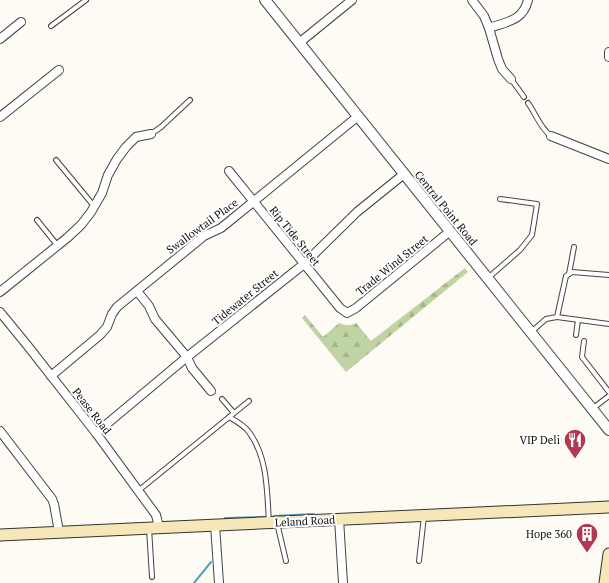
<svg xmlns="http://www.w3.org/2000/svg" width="609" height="583" viewBox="0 0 609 583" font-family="'PT Serif',serif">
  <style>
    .forest { fill: url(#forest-firs) }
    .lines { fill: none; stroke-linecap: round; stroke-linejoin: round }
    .stream { stroke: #4fa1be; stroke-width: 2 }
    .service-casing { stroke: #444; stroke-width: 6 }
    .minor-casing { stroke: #444; stroke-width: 10 }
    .tertiary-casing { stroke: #444; stroke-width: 12 }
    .secondary-casing { stroke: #333; stroke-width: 13 }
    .service { stroke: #fff; stroke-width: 4 }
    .minor { stroke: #fff; stroke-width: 8 }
    .tertiary { stroke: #fff; stroke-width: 10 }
    .secondary { stroke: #f6e7b8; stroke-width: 11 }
    .labels { text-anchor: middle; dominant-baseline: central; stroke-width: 4; stroke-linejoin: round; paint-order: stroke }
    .street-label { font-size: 11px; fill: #111; stroke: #fff }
    .poi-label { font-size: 11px; fill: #111; stroke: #fff; text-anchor: end }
  </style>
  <defs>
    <pattern id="forest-firs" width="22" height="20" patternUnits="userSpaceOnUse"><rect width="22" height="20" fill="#c0d4a3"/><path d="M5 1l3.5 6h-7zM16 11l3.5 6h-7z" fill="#a4b58b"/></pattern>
  </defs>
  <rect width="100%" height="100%" fill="#fefbf5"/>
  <path class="forest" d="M465 268 468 272 346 372 302 318 305 315 323 337 339 323C346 326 350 326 356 323L371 341Z"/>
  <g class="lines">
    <g class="stream">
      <path d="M274 516 314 514"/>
      <path d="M225 518 264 517"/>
      <path d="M194 583 211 562"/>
    </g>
    <g class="service-casing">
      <g id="service">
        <path d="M51 26 86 0"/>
        <path d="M511 79 524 97"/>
        <path d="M528 103C536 114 540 128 551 136"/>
        <path d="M151 134 161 127 190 100"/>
        <path d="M56 160 94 206"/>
        <path d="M37 220 58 246"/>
        <path d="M569 274 574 247"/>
        <path d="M488 278 520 250 532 235 537 204 500 199"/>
        <path d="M557 317 609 324"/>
        <path d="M531 332 546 319 557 317 566 276 572 272 609 275"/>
        <path d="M576 335 578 320"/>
        <path d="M584 341 582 357 609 392"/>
        <path d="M222 399 234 413"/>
        <path d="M592 409 609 396"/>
        <path d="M229 417C236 421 244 425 249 432 268 458 267 492 269 523"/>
        <path d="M138 491 249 401"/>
        <path d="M277 523 286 561"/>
        <path d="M149 528 152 577"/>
        <path d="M419 561 424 516"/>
      </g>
    </g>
    <g class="minor-casing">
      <g id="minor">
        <path d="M472 0 484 16 489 28 498 59 502 69 511 79"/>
        <path d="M489 28C506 22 523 21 528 0"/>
        <path d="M0 39 21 22"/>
        <path d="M299 43 352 0"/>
        <path d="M609 52V57"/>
        <path d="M0 117 59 70"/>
        <path d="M551 136 609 159"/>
        <path d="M229 171 340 308 347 313 356 308 449 232"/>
        <path d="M137 291 149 306 155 319 187 357 192 368 211 391"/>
        <path d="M0 292 67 238 81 225 91 212 102 193 108 175 117 159 126 147 136 137 151 134"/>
        <path d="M0 312 27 345 96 433 156 515 159 527"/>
        <path d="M51 376 100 335 107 327 112 314 117 307 204 236 221 228 226 224 357 117"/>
        <path d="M0 431 52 499 54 504 59 532"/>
        <path d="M96 433 187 357 304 264 357 212 404 174"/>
        <path d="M339 519 343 583"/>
        <path d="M215 525 219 583"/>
      </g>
    </g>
    <g class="tertiary-casing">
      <path id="tertiary" d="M265 0 609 430"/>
    </g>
    <g class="secondary-casing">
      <g id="secondary">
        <path d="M0 535 609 507"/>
        <path d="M605 583 609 554"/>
      </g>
    </g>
    <use href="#service" class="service"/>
    <use href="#minor" class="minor"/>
    <use href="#tertiary" class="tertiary"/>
    <use href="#secondary" class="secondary"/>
  </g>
  <defs>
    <g id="restaurant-pin" transform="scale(1.15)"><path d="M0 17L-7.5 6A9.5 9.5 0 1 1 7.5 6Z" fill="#b1384f" stroke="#fff"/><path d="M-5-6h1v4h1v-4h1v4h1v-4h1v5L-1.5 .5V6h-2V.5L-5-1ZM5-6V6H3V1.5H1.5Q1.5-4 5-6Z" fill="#fff"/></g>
    <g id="building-pin" transform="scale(1.15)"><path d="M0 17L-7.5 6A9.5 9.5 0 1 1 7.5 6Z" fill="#b1384f" stroke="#fff"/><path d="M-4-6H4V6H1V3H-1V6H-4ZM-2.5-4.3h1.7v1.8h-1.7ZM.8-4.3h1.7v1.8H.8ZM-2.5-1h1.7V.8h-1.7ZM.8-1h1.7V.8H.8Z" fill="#fff"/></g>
  </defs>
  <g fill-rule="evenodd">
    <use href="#restaurant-pin" x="575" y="440"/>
    <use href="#building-pin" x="587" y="534"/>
  </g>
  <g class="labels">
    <g class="street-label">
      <text transform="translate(446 208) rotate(51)">Central Point Road</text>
      <text transform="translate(202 226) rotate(-36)">Swallowtail Place</text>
      <text transform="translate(295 236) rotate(51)">Rip Tide Street</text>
      <text transform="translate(392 265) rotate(-39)">Trade Wind Street</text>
      <text transform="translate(245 297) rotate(-39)">Tidewater Street</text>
      <text transform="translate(92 411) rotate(52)">Pease Road</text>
      <text transform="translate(305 521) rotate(-3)">Leland Road</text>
    </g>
    <g class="poi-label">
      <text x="560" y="440">VIP Deli</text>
      <text x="572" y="534">Hope 360</text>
    </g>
  </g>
</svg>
